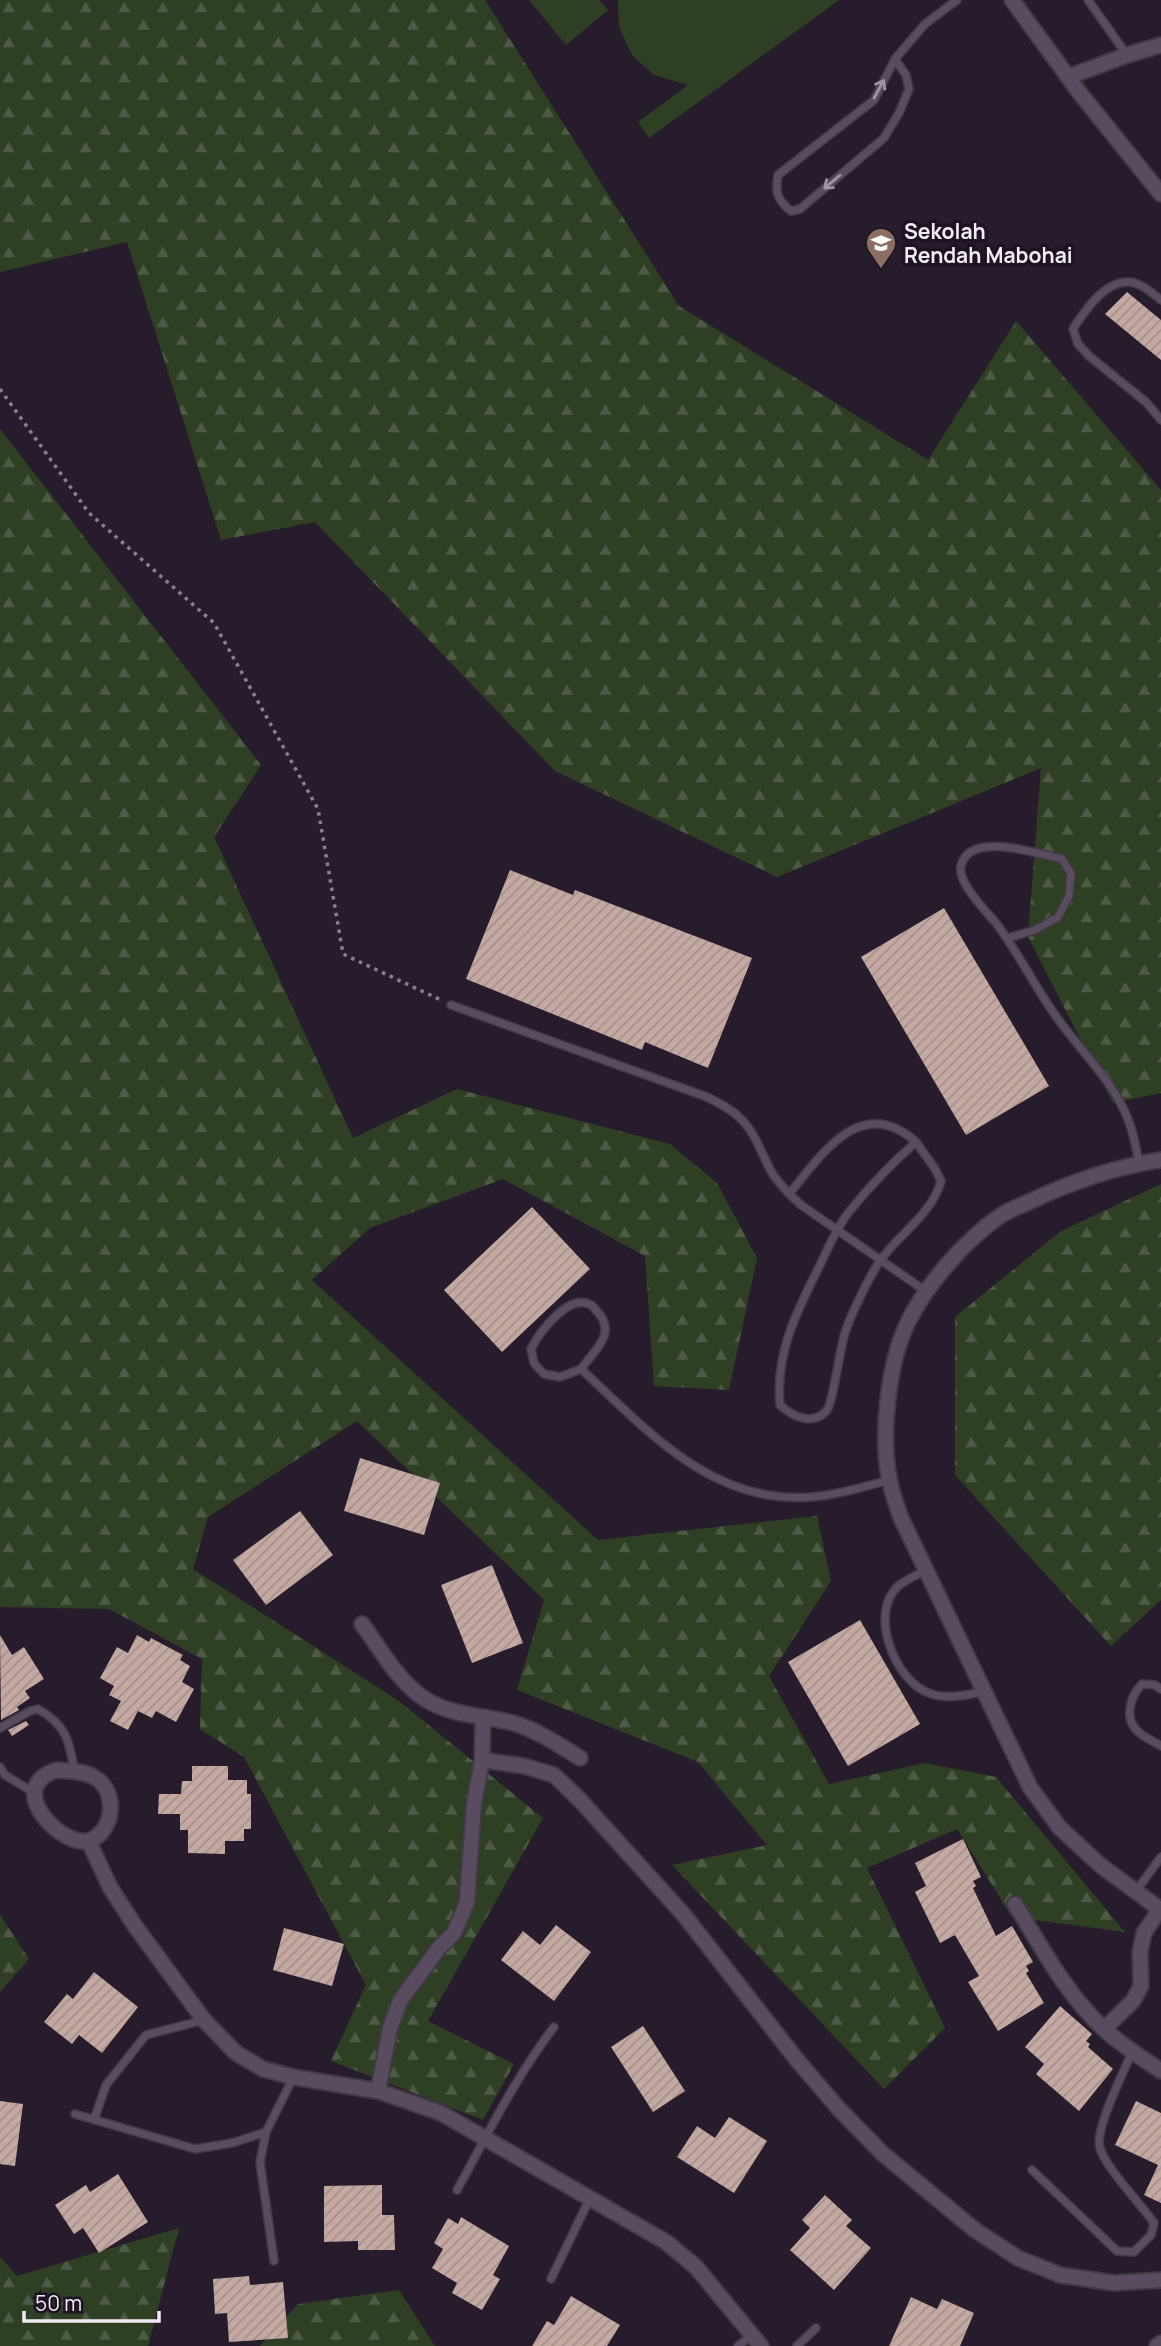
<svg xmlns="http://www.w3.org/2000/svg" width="1161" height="2346" viewBox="0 0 1161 2346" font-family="Manrope,sans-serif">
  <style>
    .green { fill: #2f3f23 }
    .forest { fill: url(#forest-firs) }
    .building { fill: url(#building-hatch) }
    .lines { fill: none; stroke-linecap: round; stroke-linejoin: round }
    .service-casing { stroke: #423946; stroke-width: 10 }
    .minor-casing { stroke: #423946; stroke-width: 18 }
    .path { stroke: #89808e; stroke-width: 3.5; stroke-dasharray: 3.5 5; stroke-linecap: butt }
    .service { stroke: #594c5f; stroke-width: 7 }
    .minor { stroke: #594c5f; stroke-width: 14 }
    .oneway { stroke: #9e94a3 }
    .labels { text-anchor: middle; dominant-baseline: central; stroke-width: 7; stroke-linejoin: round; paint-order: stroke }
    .poi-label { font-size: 21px; font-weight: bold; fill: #f2ebf6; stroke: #1e1323; text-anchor: start }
  </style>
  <defs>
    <pattern id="forest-firs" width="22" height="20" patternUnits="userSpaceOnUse" patternTransform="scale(1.75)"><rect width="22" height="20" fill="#2f3f23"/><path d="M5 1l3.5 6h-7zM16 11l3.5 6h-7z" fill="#4e5b44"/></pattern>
    <pattern id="building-hatch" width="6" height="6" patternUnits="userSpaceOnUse" patternTransform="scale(1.75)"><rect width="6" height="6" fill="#c4a8a2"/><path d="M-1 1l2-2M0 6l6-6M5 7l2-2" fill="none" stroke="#a5908c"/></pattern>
  </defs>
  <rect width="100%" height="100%" fill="#271c2c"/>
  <g class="green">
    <path d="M529 0H599L608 10 566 45Z"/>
    <path d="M618 0H839L649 138 638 122 688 85 654 75 632 55 619 27Z"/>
  </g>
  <g class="forest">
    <path d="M0 0H485L679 306 928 460 1016 321 1161 490V1093L1113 1103 1028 937 1041 768 777 877 555 771 315 522 221 540 127 242 0 272Z"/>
    <path d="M0 429 261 765 214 837 353 1138 457 1089 670 1144 717 1183 757 1258 729 1390 654 1386 645 1256 503 1179 370 1228 312 1280 598 1540 817 1516 831 1581 769 1676 829 1784 925 1763 996 1777 1125 1932 1012 1917 957 1829 867 1868 945 2028 884 2089 672 1865 767 1845 698 1762 517 1690 544 1600 357 1421 208 1517 193 1569 399 1701 543 1818 428 2021 514 2064 483 2120 331 2061 366 1985 244 1757 200 1729 202 1659 109 1609 0 1607Z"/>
    <path d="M1161 1184V1600L1111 1646 955 1475V1317L1061 1231Z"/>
    <path d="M0 1915 29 1959 0 1992Z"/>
    <path d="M179 2228 148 2346H0V2257L17 2276Z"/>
    <path d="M399 2290 435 2346H260L298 2304Z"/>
  </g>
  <g class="building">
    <path d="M1127 292 1161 320V360L1105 314Z"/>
    <path d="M510 870 573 895 575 890 752 958 708 1068 645 1042 642 1050 466 979Z"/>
    <path d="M944 908 1049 1086 966 1135 861 957Z"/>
    <path d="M532 1207 590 1269 502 1352 444 1290Z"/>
    <path d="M360 1458 440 1483 424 1535 344 1511Z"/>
    <path d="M300 1511 333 1555 266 1605 233 1560Z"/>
    <path d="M492 1565 523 1643 472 1663 441 1585Z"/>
    <path d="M860 1620 920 1724 848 1766 788 1662Z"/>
    <path d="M0 1635 12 1655 24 1647 44 1679 25 1691 30 1698 17 1707 19 1710 1 1720Z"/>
    <path d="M137 1635 149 1642 151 1638 183 1655 180 1660 190 1666 182 1682 194 1689 176 1722 156 1711 152 1718 138 1711 128 1730 110 1721 121 1701 109 1695 114 1686 100 1678 117 1647 128 1653Z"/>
    <path d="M26 1721 29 1725 12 1736 8 1730Z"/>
    <path d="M192 1766H228V1780H247V1794H251V1829H244V1841H225V1854L188 1853V1830H180V1814H158L159 1794H181L182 1781H192Z"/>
    <path d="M963 1839 981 1877 973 1881 976 1886 973 1888 996 1936 1012 1926 1033 1962 1026 1966 1029 1971 1026 1973 1044 2003 998 2031 968 1982 979 1976 955 1935 940 1943 915 1892 926 1886 915 1863Z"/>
    <path d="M556 1925 591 1952 554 2001 501 1960 523 1931 540 1945Z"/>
    <path d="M284 1928 344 1944 332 1986 273 1970Z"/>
    <path d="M94 1972 138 2007 102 2053 79 2035 72 2044 44 2022 67 1994 73 1999Z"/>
    <path d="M1060 2006 1092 2034 1086 2041 1090 2044 1088 2047 1113 2069 1079 2111 1036 2074 1044 2064 1025 2047Z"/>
    <path d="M643 2026 685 2091 653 2112 611 2047Z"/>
    <path d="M0 2101 23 2104 15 2166 0 2164Z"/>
    <path d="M1136 2101 1161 2113V2203L1144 2195 1158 2165 1115 2145Z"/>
    <path d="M729 2117 767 2141 734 2193 677 2157 697 2126 715 2138Z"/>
    <path d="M118 2174 148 2222 99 2253 83 2228 74 2234 55 2205 86 2185 90 2192Z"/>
    <path d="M382 2185V2215H394L395 2250H358V2241L324 2242V2186Z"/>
    <path d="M825 2195 852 2220 846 2226 871 2248 834 2290 790 2250 810 2228 802 2220Z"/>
    <path d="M461 2217 509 2246 493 2275 500 2279 482 2310 452 2293 457 2283 432 2268 443 2249 434 2243 448 2218 458 2224Z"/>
    <path d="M249 2276 250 2285 283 2282 288 2338 229 2342 227 2313 215 2314 213 2279Z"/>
    <path d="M571 2296 620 2325 607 2346H532L547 2321 554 2325Z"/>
    <path d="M911 2297 937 2309 942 2299 974 2313 960 2346H889Z"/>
  </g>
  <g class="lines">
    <g class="service-casing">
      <g id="service">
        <path d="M1088 0 1127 55"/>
        <path d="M895 59 906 75 909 89 899 113 884 138 800 209 791 211C777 200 775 192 778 175L874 100 895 59 925 24 957 0"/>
        <path d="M1161 300C1151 292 1139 281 1126 282 1103 283 1084 312 1073 329L1078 344 1089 356 1146 402 1161 420"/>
        <path d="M1008 938 1035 930 1058 917 1069 896 1071 874 1062 859C1039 854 969 830 961 866 957 882 985 910 996 923 1017 951 1033 983 1053 1012 1077 1048 1114 1080 1129 1122 1134 1135 1136 1149 1139 1163"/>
        <path d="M451 1005 707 1097C719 1103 731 1109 740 1118 757 1134 762 1157 774 1176 782 1187 791 1196 801 1205L927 1292"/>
        <path d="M916 1142 935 1169 941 1181C931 1216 900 1232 880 1261 873 1271 867 1283 862 1293 856 1306 849 1319 845 1333 840 1347 833 1403 827 1410 813 1427 792 1416 780 1405 775 1352 798 1309 821 1263 829 1246 837 1227 849 1212 869 1187 892 1163 916 1142Z"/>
        <path d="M789 1194C822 1154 861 1093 916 1142"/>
        <path d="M581 1369C588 1359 602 1346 605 1333 606 1326 603 1317 598 1313 596 1310 594 1307 591 1305 569 1292 539 1333 531 1349L534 1363 544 1374 560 1377 581 1369C647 1430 712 1505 811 1497 837 1495 863 1487 889 1480"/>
        <path d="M926 1570C917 1575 905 1580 897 1587 869 1615 895 1681 929 1693 946 1700 965 1695 983 1692"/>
        <path d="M1161 1689 1155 1685 1142 1684C1129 1698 1123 1721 1141 1734 1147 1739 1155 1742 1161 1746"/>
        <path d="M0 1728 30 1711 38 1709C66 1725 70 1741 74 1771"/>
        <path d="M0 1767 5 1775 31 1791"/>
        <path d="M1136 1891 1161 1857"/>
        <path d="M75 2114 195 2149 232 2143 266 2132 293 2078"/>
        <path d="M94 2120 106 2085 146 2035 204 2020"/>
        <path d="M266 2132 260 2162 274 2261"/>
        <path d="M1032 2170 1117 2251 1134 2252 1151 2235 1154 2223C1141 2204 1105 2167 1100 2148 1094 2130 1124 2072 1132 2052"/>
        <path d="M457 2190C488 2134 515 2078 554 2027"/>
        <path d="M551 2279 590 2198"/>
        <path d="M738 2346 752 2335"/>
        <path d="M797 2346 816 2328"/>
      </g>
    </g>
    <g class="minor-casing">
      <g id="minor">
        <path d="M1012 0 1079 92 1161 194"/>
        <path d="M1068 77 1127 55 1161 45"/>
        <path d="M1161 1160C1115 1167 1071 1182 1029 1202 1020 1206 1009 1210 1000 1216 965 1240 925 1286 907 1324 888 1365 880 1438 890 1482 892 1494 897 1506 901 1518L1030 1787 1059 1827 1100 1865 1161 1910"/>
        <path d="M362 1624C380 1648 398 1682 425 1699 451 1716 483 1715 513 1723 537 1730 559 1745 580 1758"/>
        <path d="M482 1760 524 1766 554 1775 579 1799 684 1915 797 2060 839 2109 883 2154 975 2230 1018 2258 1060 2275 1114 2283 1161 2280"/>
        <path d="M57 1770C69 1771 84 1771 94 1777 117 1790 115 1827 93 1839 67 1854 0 1788 57 1770Z"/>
        <path d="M89 1842 110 1887 135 1926 204 2020 236 2053 263 2069 293 2077 378 2091 441 2113 666 2242 696 2267 761 2346"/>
        <path d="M1015 1904C1042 1948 1066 1994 1104 2029 1121 2045 1142 2058 1161 2071"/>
        <path d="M1104 2029 1133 2001 1141 1986 1140 1952 1144 1933 1160 1909"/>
        <path d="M378 2091 390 2028 400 2001 439 1948 454 1933 467 1902 474 1804 482 1760 483 1717"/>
        <path d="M1157 2346 1161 2343"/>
      </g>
    </g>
    <path class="path" d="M0 389 89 513 214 623 318 809 343 954 443 1001"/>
    <use href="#service" class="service"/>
    <use href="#minor" class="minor"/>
  </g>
  <defs><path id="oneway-shaft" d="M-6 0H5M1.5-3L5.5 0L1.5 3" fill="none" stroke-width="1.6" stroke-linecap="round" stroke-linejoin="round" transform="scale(1.75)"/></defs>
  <g class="oneway">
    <use href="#oneway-shaft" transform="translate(879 89) rotate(-62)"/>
    <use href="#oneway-shaft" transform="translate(832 182) rotate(140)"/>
  </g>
  <defs>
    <g id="school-pin" transform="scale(1.575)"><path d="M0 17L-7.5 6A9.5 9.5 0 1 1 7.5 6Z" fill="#8d6e63" stroke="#1e1323"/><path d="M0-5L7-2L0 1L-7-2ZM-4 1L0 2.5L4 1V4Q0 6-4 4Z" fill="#fff"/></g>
  </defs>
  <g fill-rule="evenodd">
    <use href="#school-pin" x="881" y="243"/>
  </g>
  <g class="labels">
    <g class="poi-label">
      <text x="904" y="231">Sekolah<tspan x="904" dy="24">Rendah Mabohai</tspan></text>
    </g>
  </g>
  <path d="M24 2311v10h135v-10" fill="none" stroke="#f2ebf6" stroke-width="3.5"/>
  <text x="35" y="2311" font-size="21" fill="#f2ebf6" stroke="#1e1323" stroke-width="5" paint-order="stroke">50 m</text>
</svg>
